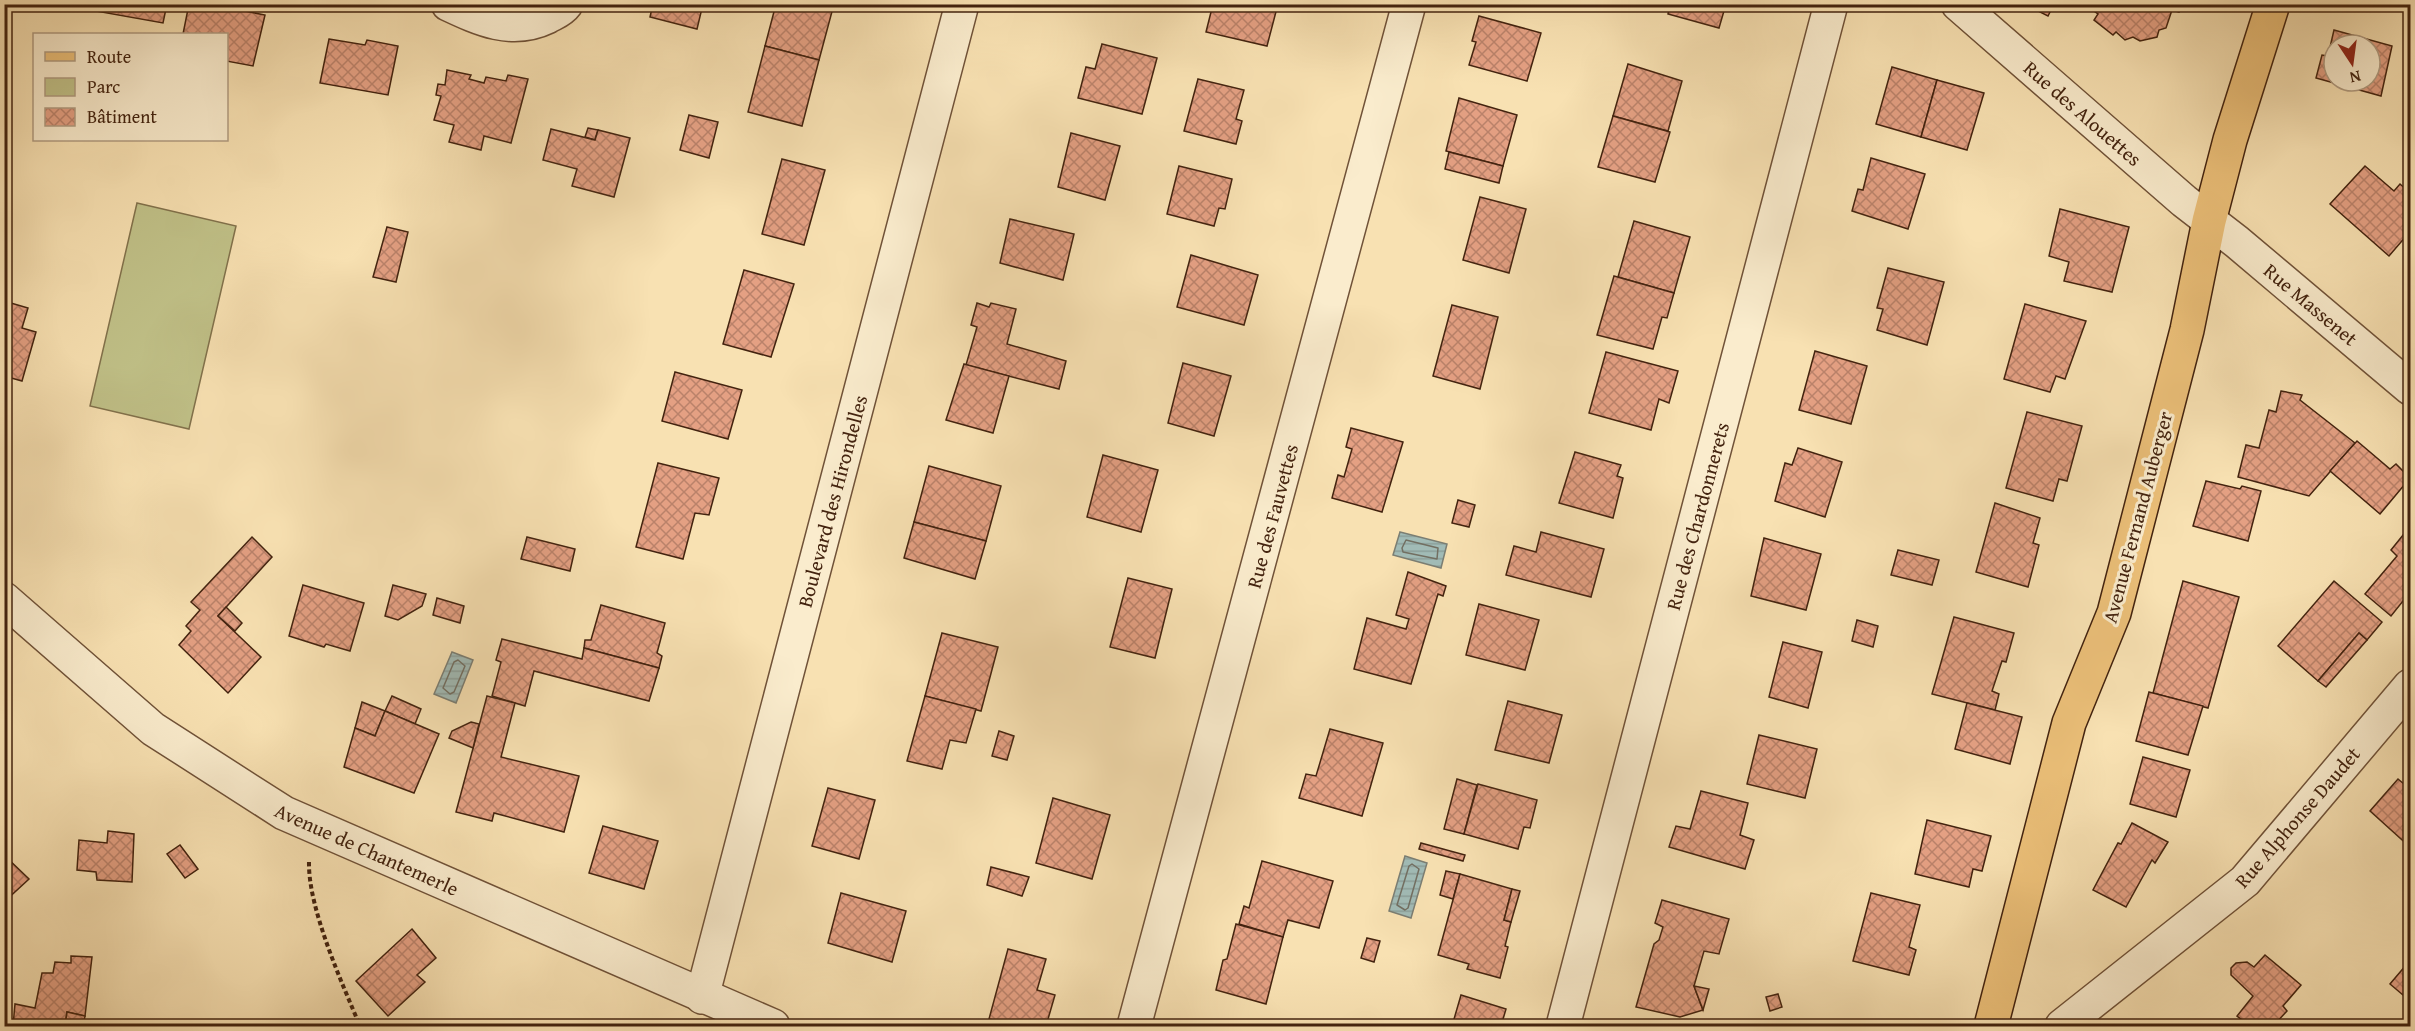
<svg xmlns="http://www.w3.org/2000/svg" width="2415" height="1031" viewBox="0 0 2415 1031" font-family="'Gentium Book Plus',serif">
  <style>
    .green { fill: #c1c289; stroke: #82724c; stroke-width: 1.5 }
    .water { fill: url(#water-rules); stroke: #7b7e73; stroke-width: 1.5 }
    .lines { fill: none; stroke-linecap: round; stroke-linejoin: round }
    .shore { stroke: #726f62; stroke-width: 1.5 }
    .building { fill: url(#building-cross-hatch); stroke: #43230f; stroke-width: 1.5; fill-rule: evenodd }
    .minor-casing { stroke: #705238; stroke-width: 36 }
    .major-casing { stroke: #43230f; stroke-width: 36 }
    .path { stroke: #43230f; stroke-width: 4; stroke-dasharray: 4.5 3; stroke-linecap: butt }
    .minor { stroke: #faeccd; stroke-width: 33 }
    .major { stroke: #ecc079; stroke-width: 33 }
    .labels { text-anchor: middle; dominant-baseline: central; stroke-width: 6; stroke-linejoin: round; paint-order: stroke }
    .street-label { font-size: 20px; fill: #43230f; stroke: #faeccd }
  </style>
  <defs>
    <pattern id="water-rules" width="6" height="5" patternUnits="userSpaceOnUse" patternTransform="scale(1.5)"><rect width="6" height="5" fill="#a1bbb6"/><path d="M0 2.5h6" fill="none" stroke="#8ca09b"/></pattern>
    <pattern id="building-cross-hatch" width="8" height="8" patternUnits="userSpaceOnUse" patternTransform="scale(1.5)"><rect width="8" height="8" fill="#e4a083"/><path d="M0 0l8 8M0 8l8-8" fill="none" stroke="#ba826a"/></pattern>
  </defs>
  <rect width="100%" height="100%" fill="#f8e1b2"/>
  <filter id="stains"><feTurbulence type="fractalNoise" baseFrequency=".00333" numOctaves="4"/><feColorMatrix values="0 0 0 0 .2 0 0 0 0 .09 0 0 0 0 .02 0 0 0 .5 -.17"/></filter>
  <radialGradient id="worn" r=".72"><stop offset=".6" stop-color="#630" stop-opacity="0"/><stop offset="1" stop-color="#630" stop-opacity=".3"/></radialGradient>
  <path class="green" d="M137 203 236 226 189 429 90 406Z"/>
  <g class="water">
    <path d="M1400 532 1447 544 1441 568 1393 555Z"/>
    <path d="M452 652 473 660 456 703 434 694Z"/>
    <path d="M1405 856 1427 863 1411 918 1389 911Z"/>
  </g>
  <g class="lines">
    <g class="shore">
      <path d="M1406 540 1438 548 1437 559 1403 552 1402 548Z"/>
      <path d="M458 660 465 666 454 692 450 694 443 688 454 662Z"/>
      <path d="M1412 864 1419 869 1408 908 1405 910 1397 905 1409 866Z"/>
    </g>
  </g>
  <g class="building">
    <path d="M91 4H167L163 23 90 10Z"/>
    <path d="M189 4H229V8L265 15 253 66 226 61V34H183Z"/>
    <path d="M653 4H703L697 29 650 17Z"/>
    <path d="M776 4H834L819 60 765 46Z"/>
    <path d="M1213 4H1278L1267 46 1206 32Z"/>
    <path d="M1670 4H1726L1719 28 1668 14Z"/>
    <path d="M2024 4H2054L2048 16Z"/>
    <path d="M2084 4H2181L2179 12 2172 10 2166 28 2159 30 2157 37 2140 41 2133 37 2125 40 2116 32 2113 35 2094 20 2098 14Z"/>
    <path d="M1479 16 1541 33 1527 81 1469 65 1476 42 1472 41Z"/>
    <path d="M2334 30 2392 46 2381 96 2316 78 2322 55 2328 56ZM2334 45H2370V81H2334Z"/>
    <path d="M329 39 365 45 367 40 398 46 388 95 320 83Z"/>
    <path d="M1102 44 1157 58 1142 114 1078 98 1086 67 1095 69Z"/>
    <path d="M765 46 819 60 802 126 748 112Z"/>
    <path d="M1628 64 1682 81 1668 131 1613 116Z"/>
    <path d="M1892 67 1937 80 1921 137 1876 124Z"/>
    <path d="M447 70 471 75 469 79 484 83 486 77 506 81 508 75 528 79 511 143 484 136 481 150 449 142 454 125 434 120 441 96 436 95 438 84 445 85Z"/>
    <path d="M1198 79 1244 90 1236 119 1242 121 1236 144 1184 131Z"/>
    <path d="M1937 80 1984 93 1967 150 1921 137Z"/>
    <path d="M1459 98 1517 115 1503 166 1446 151Z"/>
    <path d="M689 115 718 122 709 158 680 150Z"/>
    <path d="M1613 116 1670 132 1655 182 1598 167Z"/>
    <path d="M588 128 598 130 595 140 585 137Z"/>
    <path d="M551 129 595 140 598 130 630 138 614 197 572 186 577 169 543 160Z"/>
    <path d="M1071 133 1120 146 1105 200 1058 187Z"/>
    <path d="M1449 152 1503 166 1499 183 1445 169Z"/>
    <path d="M1871 158 1925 174 1908 229 1852 211 1858 189 1863 190Z"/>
    <path d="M782 159 825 170 804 245 762 234Z"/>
    <path d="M1179 166 1232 179 1225 209 1219 208 1214 226 1167 214Z"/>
    <path d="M2365 166 2394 191 2400 184 2410 193V238L2407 235 2389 256 2330 204Z"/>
    <path d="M1480 197 1526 209 1509 273 1463 260Z"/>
    <path d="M2060 209 2129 227 2112 292 2064 281 2069 262 2049 256Z"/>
    <path d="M1010 219 1074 234 1063 280 1000 263Z"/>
    <path d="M1634 221 1690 237 1674 293 1618 277Z"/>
    <path d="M387 227 408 232 396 282 373 277Z"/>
    <path d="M1191 255 1258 275 1244 325 1177 307Z"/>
    <path d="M1888 268 1944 282 1927 345 1877 330 1883 309 1877 308Z"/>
    <path d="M744 270 794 284 771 357 723 344Z"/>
    <path d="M1614 276 1674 293 1667 318 1662 317 1653 349 1597 335Z"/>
    <path d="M4 301 28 308 22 328 36 332 22 381 4 376Z"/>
    <path d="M977 303 989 307 991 303 1016 309 1007 344 1066 361 1059 389 966 365 977 327 971 325Z"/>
    <path d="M2025 304 2086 321 2065 379 2056 376 2050 392 2004 379Z"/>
    <path d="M1452 305 1498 317 1480 389 1433 376Z"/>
    <path d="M1815 351 1867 366 1851 424 1799 410Z"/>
    <path d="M1606 352 1678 371 1669 403 1659 399 1651 430 1589 413Z"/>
    <path d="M1183 363 1231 376 1214 436 1168 423Z"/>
    <path d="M964 364 1009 376 993 433 946 420Z"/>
    <path d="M675 372 742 390 728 439 662 421Z"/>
    <path d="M2281 391 2302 395 2300 400 2355 443 2309 496 2238 477 2246 445 2259 448 2269 410 2276 412Z"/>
    <path d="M2027 412 2082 426 2067 481 2059 479 2053 501 2006 488Z"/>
    <path d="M1351 428 1403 442 1382 512 1332 498 1338 475 1344 477 1352 449 1346 447Z"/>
    <path d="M2357 441 2390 469 2396 464 2410 478 2380 514 2330 471Z"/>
    <path d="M1798 448 1842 462 1825 517 1775 501 1785 463 1792 465Z"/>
    <path d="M1575 452 1621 465 1617 476 1623 478 1613 518 1559 503Z"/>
    <path d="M1103 455 1158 470 1141 532 1087 517Z"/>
    <path d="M658 463 719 478 709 515 695 513 683 559 636 547Z"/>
    <path d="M929 466 1001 486 986 541 914 522Z"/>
    <path d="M2206 481 2240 489 2242 486 2261 491 2248 541 2193 526Z"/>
    <path d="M1458 500 1475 505 1469 527 1452 523Z"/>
    <path d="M1995 503 2040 518 2033 543 2039 545 2028 587 1976 572Z"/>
    <path d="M914 522 986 541 975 579 904 558Z"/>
    <path d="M2407 530 2410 533V598L2407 596 2391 616 2365 594 2397 556 2391 550Z"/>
    <path d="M1541 532 1604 549 1591 597 1506 575 1514 546 1536 552Z"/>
    <path d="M252 537 272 557 218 616 261 657 228 693 179 645 191 631 186 626 200 610 191 602Z"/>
    <path d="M527 537 575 549 570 571 521 559Z"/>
    <path d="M1764 538 1821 554 1806 610 1751 596Z"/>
    <path d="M1898 550 1939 560 1932 585 1891 575Z"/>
    <path d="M1408 572 1446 586 1443 596 1438 594 1411 684 1354 669 1367 618 1406 629 1409 619 1396 615Z"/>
    <path d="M1128 578 1172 589 1155 658 1110 647Z"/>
    <path d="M2183 581 2239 597 2208 708 2153 693Z"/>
    <path d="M2334 581 2382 622 2367 640 2359 633 2318 681 2278 646Z"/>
    <path d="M303 585 364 603 350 651 326 644 324 647 289 636Z"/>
    <path d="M393 585 426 594 422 606 398 620 385 616Z"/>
    <path d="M437 598 464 606 460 623 433 615Z"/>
    <path d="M1479 604 1539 620 1525 670 1466 655Z"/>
    <path d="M601 605 665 623 657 653 662 656 659 668 584 648 585 640H591Z"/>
    <path d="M226 607 242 623 235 631 218 616Z"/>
    <path d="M1954 617 2014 633 2006 662 2002 661 1992 691 1999 694 1995 710 1932 694Z"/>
    <path d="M1857 620 1878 626 1873 647 1852 641Z"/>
    <path d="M942 633 998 647 981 711 925 696Z"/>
    <path d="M2359 633 2367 640 2326 687 2318 681Z"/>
    <path d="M502 639 582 659 584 648 659 668 649 701 534 671 525 706 492 696 501 662 496 660Z"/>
    <path d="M1783 642 1822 652 1808 708 1769 697Z"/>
    <path d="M2149 692 2203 706 2188 755 2136 741Z"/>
    <path d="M392 696 421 709 415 724 385 711Z"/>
    <path d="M487 696 515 703 501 757 579 776 564 832 494 813 492 821 456 812Z"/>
    <path d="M925 696 976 709 966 743 950 740 942 769 907 761Z"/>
    <path d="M1508 701 1562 715 1549 763 1495 750Z"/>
    <path d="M362 702 385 711 375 736 355 728Z"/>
    <path d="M1967 703 2022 717 2010 764 1955 749Z"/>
    <path d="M385 711 439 734 414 793 344 767 355 728 375 736Z"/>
    <path d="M471 722 479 724 473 748 449 738 452 731Z"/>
    <path d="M1330 729 1383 743 1362 816 1299 798 1306 774 1316 776Z"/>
    <path d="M999 731 1014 736 1007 760 992 756Z"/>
    <path d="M1759 735 1817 749 1805 798 1747 784Z"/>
    <path d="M2143 757 2190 770 2176 817 2130 804Z"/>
    <path d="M1457 779 1477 785 1464 834 1444 829Z"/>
    <path d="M2398 779 2410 789V847L2370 811Z"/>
    <path d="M1478 784 1537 800 1530 828 1524 827 1518 849 1464 834Z"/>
    <path d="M828 788 875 800 859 859 812 846Z"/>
    <path d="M1701 791 1748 803 1740 835 1754 840 1745 869 1669 847 1676 826 1690 829Z"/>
    <path d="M1053 798 1110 815 1092 879 1036 863Z"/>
    <path d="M1927 820 1991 836 1982 871 1973 869 1969 887 1915 874Z"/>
    <path d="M2132 823 2168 842 2155 863 2152 860 2126 907 2093 890 2118 843 2121 844Z"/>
    <path d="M603 826 658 841 644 889 589 873Z"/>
    <path d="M108 831 134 834 132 882 97 880 96 872 77 870 79 840 107 843Z"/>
    <path d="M1421 843 1465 855 1463 861 1419 849Z"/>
    <path d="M180 845 198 869 185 878 167 854Z"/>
    <path d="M4 855 29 879 4 902Z"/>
    <path d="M1262 861 1333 881 1319 928 1288 920 1283 937 1239 924 1244 906 1249 908Z"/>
    <path d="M991 867 1029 877 1022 896 987 885Z"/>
    <path d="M1446 871 1460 874 1453 899 1440 895Z"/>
    <path d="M1460 874 1512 889 1504 920 1511 922 1505 946 1508 947 1500 978 1467 969 1469 964 1438 955Z"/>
    <path d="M1512 889 1520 891 1511 922 1504 920Z"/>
    <path d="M841 893 906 911 892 962 828 943Z"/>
    <path d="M1871 893 1920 905 1909 947 1916 950 1909 975 1853 961Z"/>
    <path d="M1662 900 1729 919 1719 954 1704 951 1694 986 1703 1010 1680 1017 1636 1007 1654 944 1659 940 1663 927 1655 923Z"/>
    <path d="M1236 924 1283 937 1266 1004 1216 990 1223 960 1227 959Z"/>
    <path d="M412 929 436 958 417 975 425 982 388 1016 356 981Z"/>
    <path d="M1367 938 1380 941 1374 962 1361 958Z"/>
    <path d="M1008 949 1046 959 1037 990 1055 995 1046 1026H1018L989 1019Z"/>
    <path d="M2265 955 2301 985 2283 1006 2287 1011 2273 1026H2250L2237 1016 2253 996 2231 975V968L2236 963 2247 962 2254 967Z"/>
    <path d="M71 956 92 957 85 1016 67 1012 65 1026H13L15 1004 35 1008 42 973H53L55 962 71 963Z"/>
    <path d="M2406 965 2410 969V1001L2390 984Z"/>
    <path d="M1694 986 1709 989 1703 1010Z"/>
    <path d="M1778 994 1782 1007 1770 1011 1766 997Z"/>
    <path d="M1461 995 1506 1009 1501 1026H1452Z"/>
    <path d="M67 1012 85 1016 83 1026H65Z"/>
  </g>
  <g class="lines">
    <g class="minor-casing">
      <g id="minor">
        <path d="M448 4C480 19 512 34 547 17 554 13 561 11 566 4"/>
        <path d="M1958 4 2184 201 2237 242 2410 388"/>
        <path d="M4 599 153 729 284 813 773 1026"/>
        <path d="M702 997 962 4"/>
        <path d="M1134 1026 1409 4"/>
        <path d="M1563 1026 1831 4"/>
        <path d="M2062 1026 2245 881 2410 686"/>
      </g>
    </g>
    <g class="major-casing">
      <path id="major" d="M1991 1026 2069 723 2114 613 2187 330 2209 221 2230 140 2273 4"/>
    </g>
    <path class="path" d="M309 862C308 908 342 983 360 1026"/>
    <use href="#minor" class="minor"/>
    <use href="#major" class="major"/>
  </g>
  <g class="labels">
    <g class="street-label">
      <text transform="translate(2083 113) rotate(41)">Rue des Alouettes</text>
      <text transform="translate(2311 304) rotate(40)">Rue Massenet</text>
      <text transform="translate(832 501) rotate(-75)">Boulevard des Hirondelles</text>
      <text transform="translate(1272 516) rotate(-75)">Rue des Fauvettes</text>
      <text transform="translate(1697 516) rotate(-75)">Rue des Chardonnerets</text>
      <text transform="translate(2137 517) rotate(-75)">Avenue Fernand Auberger</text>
      <text transform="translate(2297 817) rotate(-49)">Rue Alphonse Daudet</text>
      <text transform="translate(367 849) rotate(24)">Avenue de Chantemerle</text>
    </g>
  </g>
  <rect width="2415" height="1031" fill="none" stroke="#f8e1b2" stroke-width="24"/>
  <rect x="6" y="6" width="2403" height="1019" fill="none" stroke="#43230f" stroke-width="3"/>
  <rect x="12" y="12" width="2391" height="1007" fill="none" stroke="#43230f" stroke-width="1.5"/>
  <rect x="33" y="33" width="195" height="108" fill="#faeccd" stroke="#b19c81" stroke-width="1.5"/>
  <rect x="45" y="52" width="30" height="9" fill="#ecc079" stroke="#b19c81" stroke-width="1.5"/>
  <text x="87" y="63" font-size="18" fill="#43230f">Route</text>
  <rect x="45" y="78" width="30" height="18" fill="#c1c289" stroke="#b19c81" stroke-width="1.5"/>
  <text x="87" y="93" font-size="18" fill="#43230f">Parc</text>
  <rect x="45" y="108" width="30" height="18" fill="url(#building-cross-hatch)" stroke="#b19c81" stroke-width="1.5"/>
  <text x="87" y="123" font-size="18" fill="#43230f">Bâtiment</text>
  <g transform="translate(2352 63) rotate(167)"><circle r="28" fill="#faeccd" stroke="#b19c81" stroke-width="1.5"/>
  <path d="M0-4.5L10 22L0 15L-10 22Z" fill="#8f2418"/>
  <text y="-9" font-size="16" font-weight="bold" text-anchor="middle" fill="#43230f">N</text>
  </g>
  <rect width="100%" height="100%" filter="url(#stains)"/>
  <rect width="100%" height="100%" fill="url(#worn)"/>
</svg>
